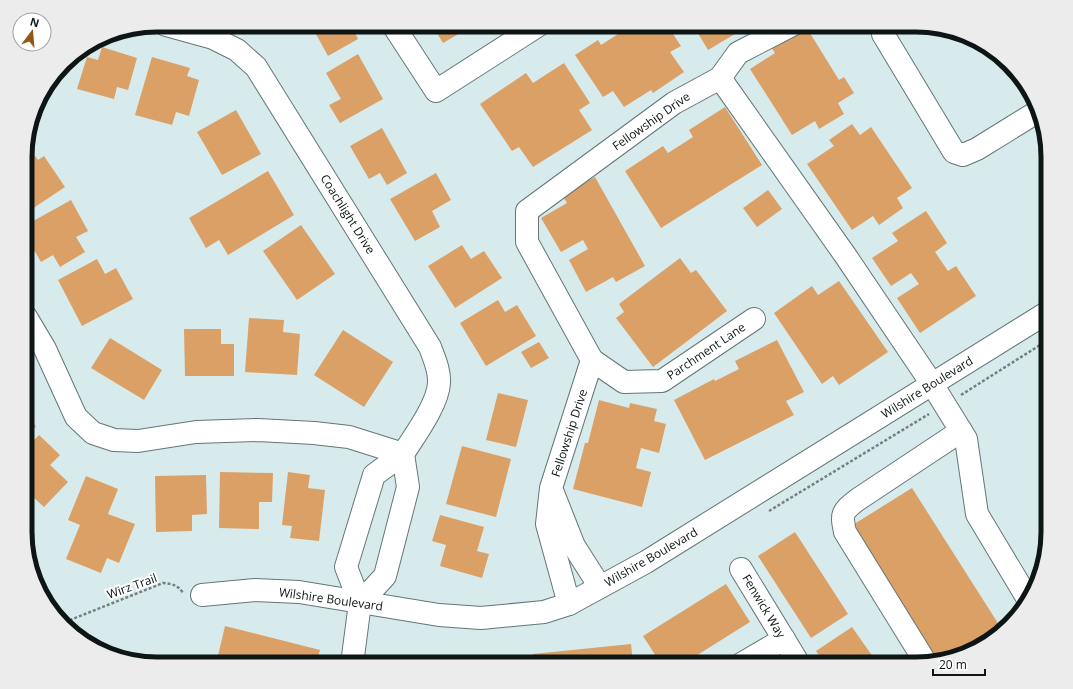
<svg xmlns="http://www.w3.org/2000/svg" width="1073" height="689" viewBox="0 0 1073 689" font-family="'Open Sans',sans-serif">
  <style>
    .building { fill: #dba066 }
    .lines { fill: none; stroke-linecap: round; stroke-linejoin: round }
    .minor-casing { stroke: #647677; stroke-width: 24 }
    .path { stroke: #738182; stroke-width: 2.5; stroke-dasharray: 3 2; stroke-linecap: butt }
    .minor { stroke: #fff; stroke-width: 22 }
    .labels { text-anchor: middle; dominant-baseline: central; stroke-width: 4; stroke-linejoin: round; paint-order: stroke }
    .street-label { font-size: 12px; fill: #0e1515; stroke: #fff }
    .rim { fill: none; stroke: #0e1515; stroke-width: 5 }
  </style>
  <rect width="100%" height="100%" fill="#d7ebed"/>
  <g class="building">
    <path d="M311 25H351L358 39 328 56Z"/>
    <path d="M432 25H474L443 43Z"/>
    <path d="M632 25H667L681 46 670 52 684 72 653 93 651 90 624 107 613 91 603 97 575 55 598 40 601 45Z"/>
    <path d="M683 25H736L740 31 708 50 693 25 686 29Z"/>
    <path d="M800 25H805L839 80 844 77 854 93 838 103 844 114 819 129 815 121 792 135 750 69 775 53 769 44Z"/>
    <path d="M102 47 137 58 128 90 117 87 114 99 77 89 87 57 98 60Z"/>
    <path d="M358 54 383 99 340 123 329 105 341 99 326 73Z"/>
    <path d="M152 57 190 68 187 76 199 80 189 116 176 112 172 125 135 115Z"/>
    <path d="M564 63 590 103 579 110 592 130 533 167 519 147 512 151 480 104 526 73 533 83Z"/>
    <path d="M725 107 762 165 661 228 625 171 663 146 668 153 693 137 689 130Z"/>
    <path d="M236 110 261 154 222 175 197 132Z"/>
    <path d="M852 124 860 135 871 127 912 188 897 198 903 208 879 225 873 216 852 230 807 164 834 146 829 140Z"/>
    <path d="M382 128 407 173 387 185 380 173 369 179 350 146Z"/>
    <path d="M30 149 38 160 44 156 65 187 26 213V151Z"/>
    <path d="M268 171 294 215 228 255 219 240 206 248 189 218Z"/>
    <path d="M436 173 451 200 432 211 440 227 415 241 390 199Z"/>
    <path d="M595 177 645 266 616 282 613 277 586 292 569 260 588 249 583 240 561 252 541 218 567 203 562 195Z"/>
    <path d="M768 190 782 209 757 227 743 208Z"/>
    <path d="M71 200 88 231 76 237 85 252 60 267 53 255 41 262 26 236V225Z"/>
    <path d="M926 211 947 243 935 252 948 271 956 266 976 296 920 333 897 298 919 284 911 273 891 286 872 258 898 241 892 233Z"/>
    <path d="M301 225 335 274 297 300 263 251Z"/>
    <path d="M462 245 471 259 484 251 502 278 455 308 428 266Z"/>
    <path d="M680 258 691 273 696 270 727 311 653 367 616 318 624 312 619 304Z"/>
    <path d="M97 259 105 274 116 268 133 299 82 326 58 280Z"/>
    <path d="M839 281 888 352 839 385 833 376 822 384 774 313 812 286 818 295Z"/>
    <path d="M498 300 505 312 517 305 536 336 486 366 460 323Z"/>
    <path d="M249 318 284 320 283 332 300 334 297 375 245 372Z"/>
    <path d="M184 329H221V344H234V376H185Z"/>
    <path d="M343 330 393 362 364 407 314 375Z"/>
    <path d="M110 338 162 370 144 400 91 368Z"/>
    <path d="M777 340 804 392 786 401 794 415 705 460 674 400 714 379 715 381 739 369 735 361Z"/>
    <path d="M539 342 549 358 531 368 521 352Z"/>
    <path d="M498 393 528 400 516 447 486 440Z"/>
    <path d="M599 400 629 408 630 403 657 409 654 421 666 424 659 453 641 448 636 468 651 472 642 507 573 489 585 443H588Z"/>
    <path d="M26 410 36 427 26 432Z"/>
    <path d="M39 435 60 455 50 465 68 482 44 507 32 496 26 502V448Z"/>
    <path d="M462 446 511 459 496 517 446 504Z"/>
    <path d="M220 472 273 473 272 502H259V529L219 528Z"/>
    <path d="M288 472 310 475 308 488 325 490 319 541 290 538 292 526 282 525Z"/>
    <path d="M206 475 207 514 192 515V531L156 532 155 476Z"/>
    <path d="M86 476 118 489 108 514 135 524 119 563 107 558 101 573 66 559 80 525 68 520Z"/>
    <path d="M912 488 1001 628 982 646 936 660 851 526Z"/>
    <path d="M440 515 484 527 477 551 489 554 482 578 440 566 446 545 432 541Z"/>
    <path d="M795 532 848 614 811 638 758 556Z"/>
    <path d="M726 584 750 622 683 664H661L643 636Z"/>
    <path d="M225 626 320 650 316 664H216Z"/>
    <path d="M852 627 878 664H825L816 651Z"/>
    <path d="M631 644 633 664H534L533 654Z"/>
  </g>
  <g class="lines">
    <g class="minor-casing">
      <g id="minor">
        <path d="M393 25 436 91 539 25"/>
        <path d="M882 25 883 34 954 152 963 155 977 149 1037 112"/>
        <path d="M720 78 738 53 792 25"/>
        <path d="M26 317 45 349 76 417 93 433 114 440 138 441 196 432 258 430 314 433 349 437 403 454C415 435 438 404 439 383 440 371 434 358 430 347L256 67 237 50 213 38 166 25"/>
        <path d="M592 360 624 382 662 381 754 319"/>
        <path d="M553 493 574 546 600 587"/>
        <path d="M741 569 799 664"/>
        <path d="M202 595 255 590 299 592 439 615 481 618 544 612 569 604 646 562 1048 312"/>
        <path d="M569 604 547 524 551 488 592 360 527 242V211L674 103 720 78 845 255 932 384 966 439 977 514 1028 599"/>
        <path d="M926 663 845 532C841 513 842 512 857 500L961 431"/>
        <path d="M352 664 360 603 346 567 374 475 403 454 408 487 385 576 360 603"/>
        <path d="M741 664 784 639"/>
      </g>
    </g>
    <g class="path">
      <path d="M961 395 1048 340"/>
      <path d="M769 511 929 414"/>
      <path d="M65 622 163 583C172 584 178 585 183 593"/>
    </g>
    <use href="#minor" class="minor"/>
  </g>
  <g class="labels">
    <g class="street-label">
      <text transform="translate(651 121) rotate(-35)">Fellowship Drive</text>
      <text transform="translate(348 214) rotate(58)">Coachlight Drive</text>
      <text transform="translate(706 351) rotate(-34)">Parchment Lane</text>
      <text transform="translate(927 387) rotate(-32)">Wilshire Boulevard</text>
      <text transform="translate(569 433) rotate(-72)">Fellowship Drive</text>
      <text transform="translate(651 557) rotate(-30)">Wilshire Boulevard</text>
      <text transform="translate(132 586) rotate(-20)">Wirz Trail</text>
      <text transform="translate(331 599) rotate(8)">Wilshire Boulevard</text>
      <text transform="translate(764 606) rotate(59)">Fenwick Way</text>
    </g>
  </g>
  <path d="M0 0H1073V689H0ZM157 32H916A125 125 0 0 1 1041 157V532A125 125 0 0 1 916 657H157A125 125 0 0 1 32 532V157A125 125 0 0 1 157 32Z" fill="#ececec" fill-rule="evenodd"/>
  <path class="rim" d="M157 32H916A125 125 0 0 1 1041 157V532A125 125 0 0 1 916 657H157A125 125 0 0 1 32 532V157A125 125 0 0 1 157 32Z"/>
  <g transform="translate(32 32) rotate(16)"><circle r="19" fill="#ffffff" stroke="#9fa1a1"/>
  <path d="M0-3L7 15L0 10L-7 15Z" fill="#925914"/>
  <text y="-6" font-size="11" font-weight="bold" text-anchor="middle" fill="#0e1515">N</text>
  </g>
  <path d="M933 669v6h52v-6" fill="none" stroke="#0e1515" stroke-width="2"/>
  <text x="939" y="669" font-size="12" fill="#0e1515" stroke="#ffffff" stroke-width="3" paint-order="stroke">20 m</text>
</svg>
